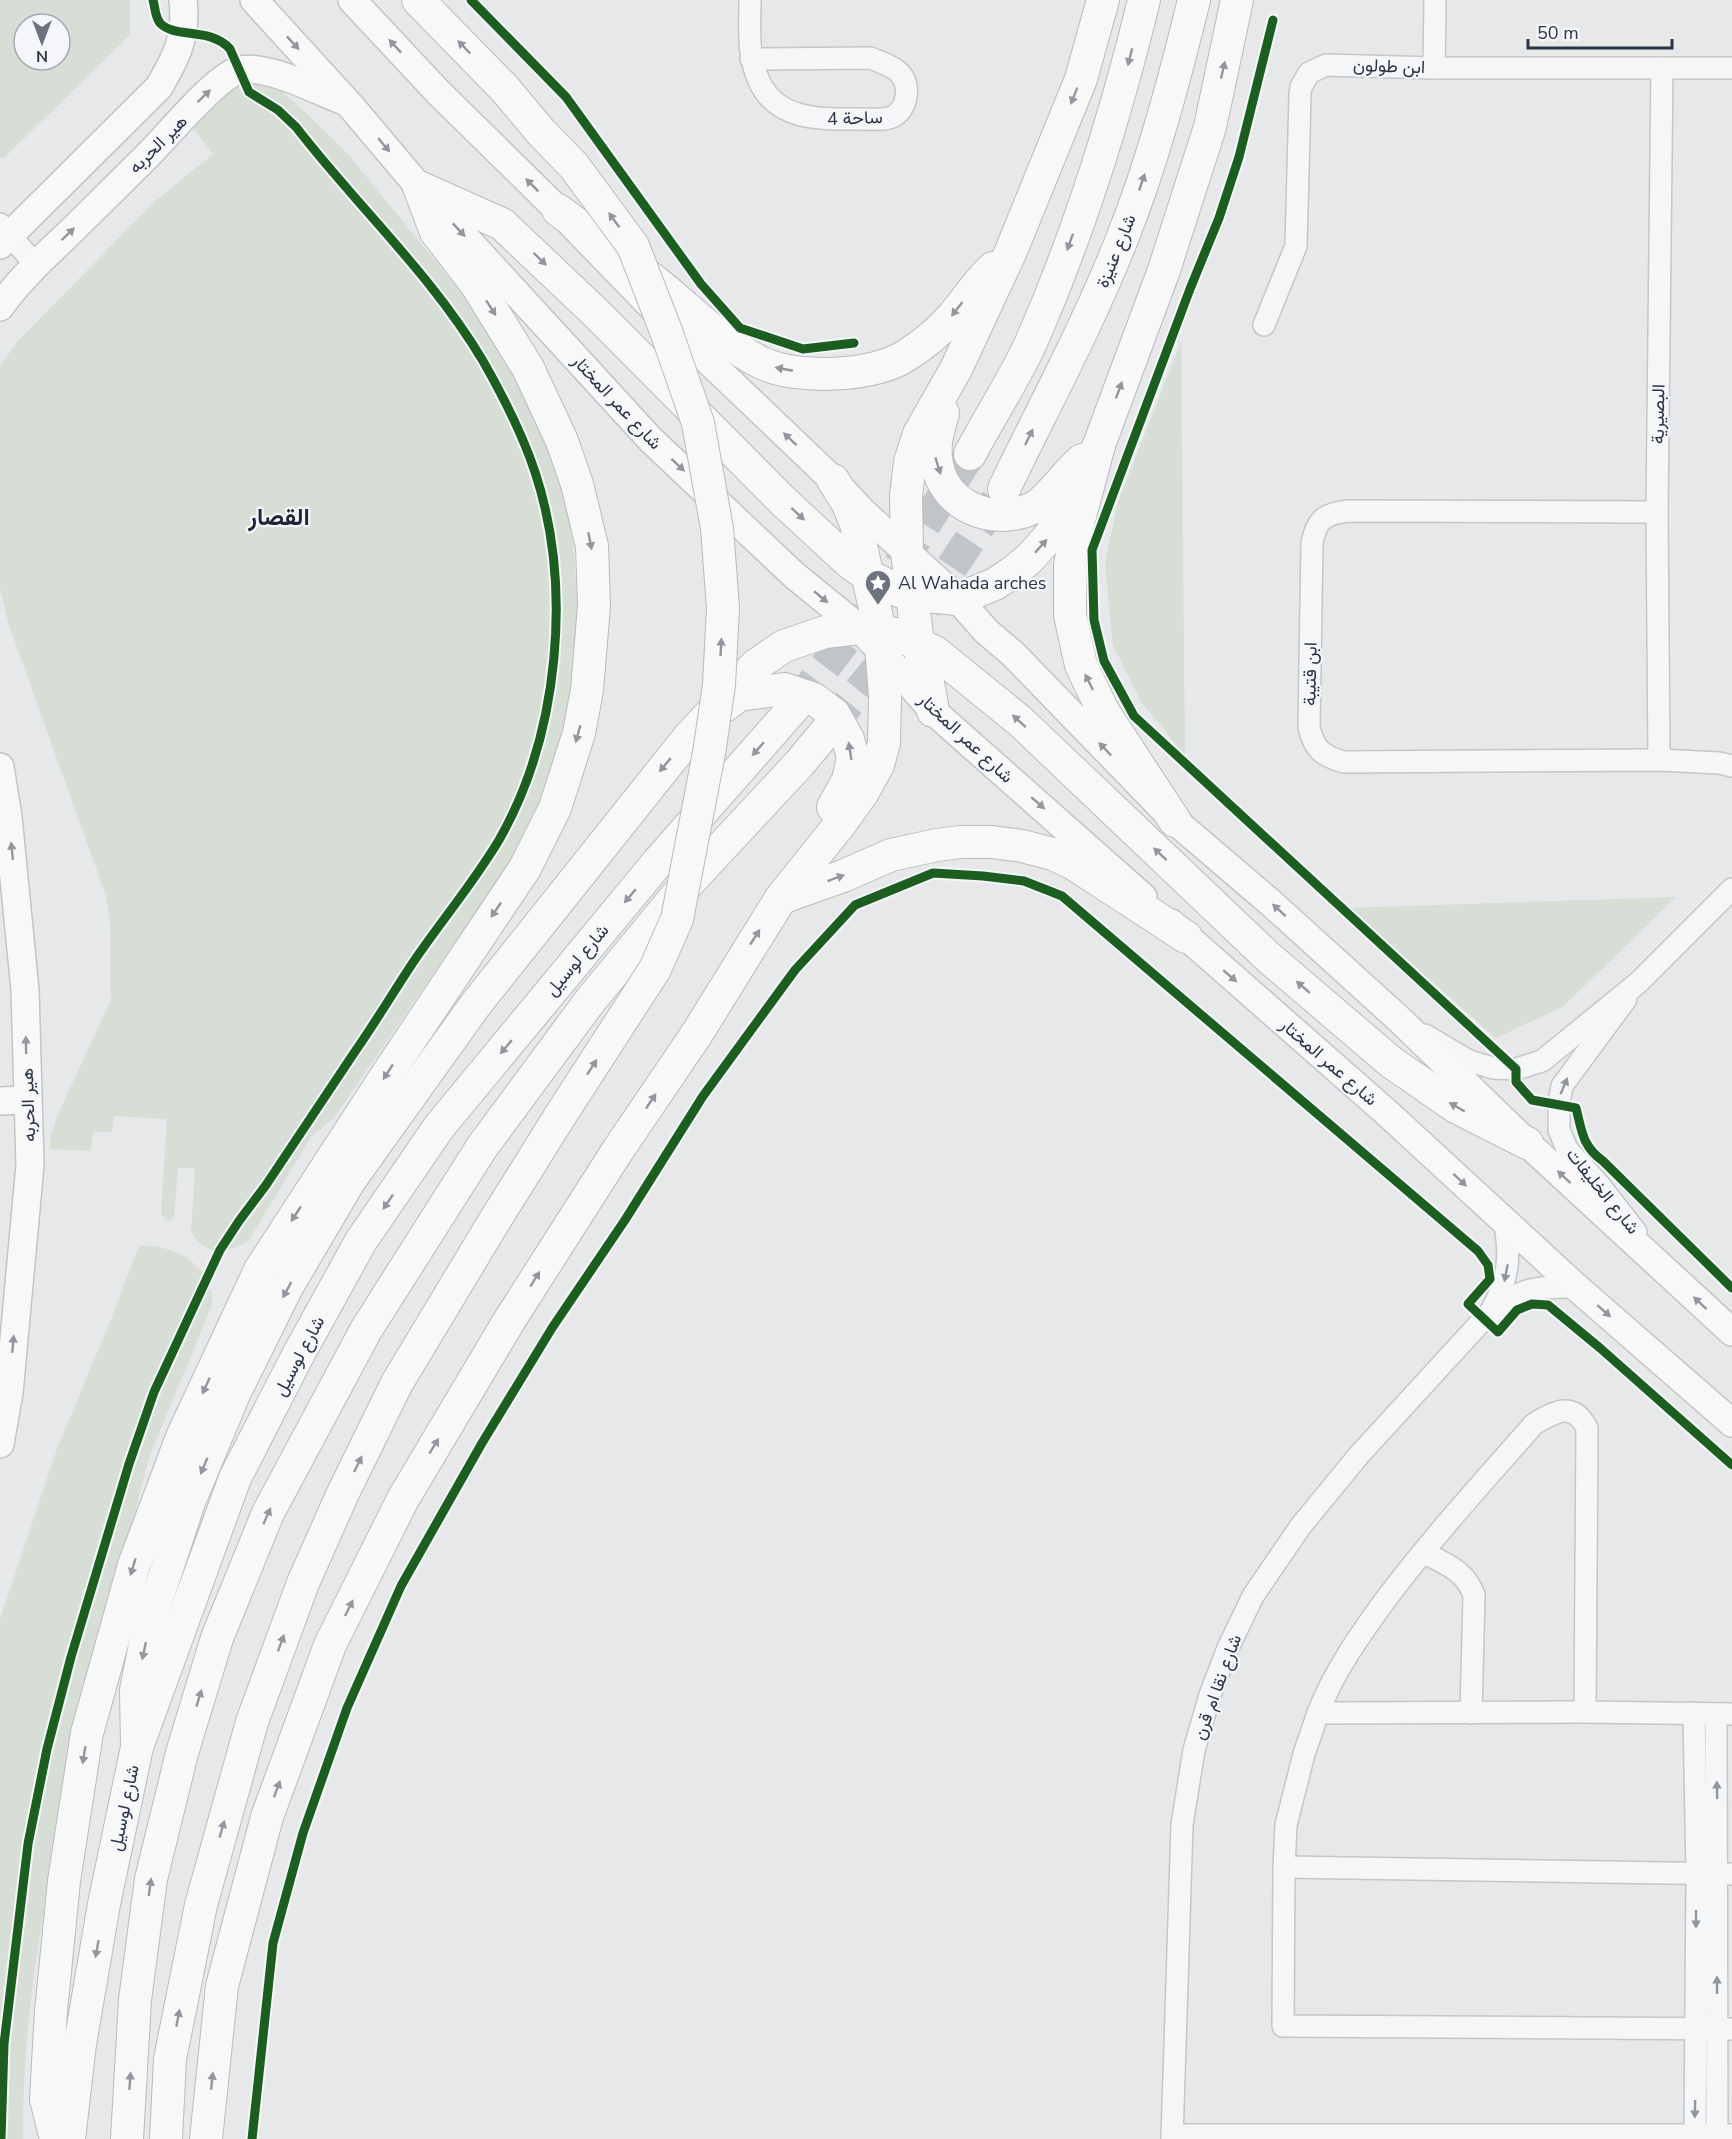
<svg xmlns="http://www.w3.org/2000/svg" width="1732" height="2139" viewBox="0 0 1732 2139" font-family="'Nunito Sans',Vazirmatn,sans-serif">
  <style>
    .green { fill: #d6ded6; fill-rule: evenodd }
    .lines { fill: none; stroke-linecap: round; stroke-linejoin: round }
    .highway-tunnel { stroke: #c1c4c9; stroke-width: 32; stroke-dasharray: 32 16; stroke-linecap: butt }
    .minor-casing { stroke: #c4c6c8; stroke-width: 24 }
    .major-casing { stroke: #c2c5c8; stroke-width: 30 }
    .highway-casing { stroke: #b8bbbf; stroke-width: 34 }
    .minor { stroke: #f5f6f7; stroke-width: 21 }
    .major { stroke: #f8f8f8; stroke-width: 27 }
    .highway { stroke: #f8f8f8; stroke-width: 32 }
    .highway-bridge-casing { stroke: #b8bbbf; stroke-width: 34; stroke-linecap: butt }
    .highway-bridge { stroke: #f8f8f8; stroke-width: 32 }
    .cycleway-casing { stroke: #f4f6f9; stroke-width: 13 }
    .cycleway { stroke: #1b5e20; stroke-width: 9 }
    .oneway { fill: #92969e }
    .oneway2 { fill: #90959e }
    .labels { text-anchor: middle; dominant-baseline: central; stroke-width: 4.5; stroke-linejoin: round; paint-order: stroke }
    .street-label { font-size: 18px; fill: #2b3445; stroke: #f4f6f9 }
    .poi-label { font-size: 18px; fill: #2b3445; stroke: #f4f6f9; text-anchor: start }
    .district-label { font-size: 24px; font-weight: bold; fill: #1d2536; stroke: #f4f6f9 }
  </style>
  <rect width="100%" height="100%" fill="#e6e8ea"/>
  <g class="green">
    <path d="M0 0H130V35L3 159 0 156ZM24 24H60V60H24Z"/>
    <path d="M233 82H268L281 91 305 112 347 153 478 313 512 367 553 453 565 500 573 542 577 600V650L565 726 553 771 521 846 334 1118 311 1137 249 1240C228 1254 206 1257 191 1232L195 1168H178L174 1217 171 1220H167L161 1214 167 1119 114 1116 112 1132H93L91 1151 50 1149V1139L58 1114 111 1000 110 920 105 893 9 625 0 588V366L18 341 155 201 213 154 194 129V118Z"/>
    <path d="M1181 342 1185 755 1142 703 1113 645 1105 563 1118 502Z"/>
    <path d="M1676 897 1564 1006 1496 1038 1348 908Z"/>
    <path d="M139 1246C174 1244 215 1266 212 1305L150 1455 140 1491C123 1567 104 1642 86 1717 52 1856 22 1995 23 2139H0V1619L58 1446 108 1327Z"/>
  </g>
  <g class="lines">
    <g class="highway-tunnel">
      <path d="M899 565 970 454"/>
      <path d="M925 607 1002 492"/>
      <path d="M796 705 866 613"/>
      <path d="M829 728 895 647"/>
    </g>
    <g class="minor-casing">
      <g id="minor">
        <path d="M750 0C750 28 747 55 759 81 777 121 821 119 858 119 869 119 885 121 894 116 901 112 905 104 906 97 910 72 890 65 870 58L751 59"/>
        <path d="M1434 68 1435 0"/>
        <path d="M0 224 36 265"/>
        <path d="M1264 325 1296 246 1300 95 1301 87 1309 73 1326 65 1434 68H1732"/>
        <path d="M1657 512 1348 511C1324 514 1317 519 1312 543L1309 727C1314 749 1322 756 1344 762L1659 760 1719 763 1732 766"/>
        <path d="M1659 760 1657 512 1662 68"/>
        <path d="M1626 999 1562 1086 1559 1103V1130L1567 1149 1597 1182 1636 1232"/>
        <path d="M1425 1035 1469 1061 1493 1068 1516 1069 1542 1061 1639 982 1732 889"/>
        <path d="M1493 1312C1521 1286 1539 1287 1576 1287"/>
        <path d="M1423 1552C1445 1564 1465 1570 1474 1595L1471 1713"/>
        <path d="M1318 1713C1334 1671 1360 1635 1386 1599 1432 1538 1484 1481 1534 1424 1556 1411 1573 1401 1587 1428L1585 1712"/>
        <path d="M1694 1713 1697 1874 1695 2136"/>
        <path d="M1716 1714 1717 2135"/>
        <path d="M1732 1714 1585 1712 1318 1713 1304 1754 1286 1825 1284 1867 1283 2026 1732 2029"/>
        <path d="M1284 1867 1732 1874"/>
        <path d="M1172 2135H1732"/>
        <path d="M1172 2139 1182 1825 1194 1750 1210 1695 1228 1648 1253 1596 1300 1527 1359 1455 1491 1311C1509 1280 1511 1254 1504 1220"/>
      </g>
    </g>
    <g class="major-casing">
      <g id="major">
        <path d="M254 0 349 104 419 187 651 440 794 575 859 628 881 651 933 711 1143 897"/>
        <path d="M352 0 438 92 558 210 654 309 833 480 863 512 958 599 986 631 1013 654 1175 821 1271 903 1400 1020 1527 1143 1732 1332"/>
        <path d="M0 245 159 87C177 56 187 36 183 0"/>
        <path d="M0 307C18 281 42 259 65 237 94 209 122 181 150 153 169 134 217 75 240 70 268 64 317 91 344 101"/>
        <path d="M0 767 8 817 25 990 30 1165 9 1393 0 1444"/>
        <path d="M1171 923 1386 1112 1576 1287 1732 1423"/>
        <path d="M0 1101 27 1100"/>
      </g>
    </g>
    <g class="highway-casing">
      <g id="highway">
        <path d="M418 0 505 89"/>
        <path d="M419 187 502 224 597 314 783 501 850 563 869 576 899 591 925 596 958 599 995 584 1013 572 1029 559 1047 539 1067 511 1099 445"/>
        <path d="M558 210C591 235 625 258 657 283 689 309 725 345 762 363 797 380 874 377 907 355 924 344 939 332 952 317 966 301 977 282 993 268"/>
        <path d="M943 413C939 428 934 442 936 458 941 506 992 527 1033 508 1048 501 1067 472 1082 460"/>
        <path d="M970 454C990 416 1016 377 1033 338 1080 230 1116 115 1144 0"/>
        <path d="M1004 489C1044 406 1088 325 1122 239 1153 161 1174 81 1194 0"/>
        <path d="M723 707 739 695 784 689 814 699 834 714 848 739 853 757 848 780 833 807"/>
        <path d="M933 711 926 672 918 644 907 552 906 496 910 462 919 434 956 369 1011 251 1081 79 1103 0"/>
        <path d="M1175 821 1103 711 1081 665 1070 615V566L1076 531 1099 445 1164 270 1210 127 1237 0"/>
        <path d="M781 898 843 876 891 855 937 845 961 842H992L1022 846 1053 854 1074 864 1186 937"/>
        <path d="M137 1747 136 1690 150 1620 189 1502 234 1394 287 1287 350 1180 476 1004 689 737 756 665 784 646 825 632 859 628 896 634 935 652 1020 721 1268 957 1391 1062 1456 1107 1527 1143"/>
        <path d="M56 2139 46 2099 51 2011 64 1881 87 1733 134 1565 182 1437 260 1270 388 1073 525 868 555 808 579 733 587 690 594 606 592 546 577 484 562 441 528 368 476 284 436 232 419 187"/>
        <path d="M69 2139 80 2044 104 1904 137 1747 235 1478 297 1357 361 1241 439 1127 658 862 796 705"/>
        <path d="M127 2139 135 2000 151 1879 182 1753 217 1638 268 1513 366 1330 482 1147 590 1001 678 894 799 764 829 728"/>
        <path d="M166 2139 170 2059 201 1905 252 1722 303 1583 343 1493 397 1383 492 1225 560 1116"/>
        <path d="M206 2139 222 1986 267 1817 330 1645 403 1499 509 1321 618 1150 696 1035 781 898 841 823 863 792 878 765 884 743 885 697 880 631 856 524 848 504 833 480"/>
      </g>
    </g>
    <use href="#minor" class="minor"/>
    <use href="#major" class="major"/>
    <use href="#highway" class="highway"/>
    <g class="highway-bridge-casing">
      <path id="highway-bridge" d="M505 89 541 132 574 166 633 246 666 331 698 423 717 528 723 608 719 685 709 753 677 919 655 969 560 1116"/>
    </g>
    <use href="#highway-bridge" class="highway-bridge"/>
    <g class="cycleway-casing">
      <g id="cycleway">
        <path d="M471 0 566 97 701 284 740 328 803 349 854 343"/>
        <path d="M1273 20 1239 157 1219 218 1190 289 1092 550 1094 620 1104 661 1134 716 1516 1069V1082L1532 1100 1576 1108C1582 1131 1582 1146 1603 1161L1732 1288"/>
        <path d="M1 2139 4 2044 28 1844 47 1749 71 1657 129 1464 154 1392 220 1250 239 1221 266 1185C295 1141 325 1097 354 1053 375 1023 394 991 414 961 442 920 474 882 499 840 559 735 573 587 535 472 522 433 503 396 483 361 432 275 357 206 296 127L278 110 249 92 230 49C211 27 175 39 160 23 155 17 155 7 153 0"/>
        <path d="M252 2139 273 1943 303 1833 347 1708 401 1586 482 1443 552 1328 625 1220 703 1096 795 970 855 905 933 873 983 876 1024 881 1062 896 1478 1251 1488 1265 1490 1279 1468 1304 1498 1332 1517 1310 1532 1304 1548 1305 1600 1348 1732 1465"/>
      </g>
    </g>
    <use href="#cycleway" class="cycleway"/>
  </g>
  <defs><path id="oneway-solid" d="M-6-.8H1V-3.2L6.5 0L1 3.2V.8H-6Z" transform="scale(1.5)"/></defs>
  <g class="oneway">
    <use href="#oneway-solid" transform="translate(293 43) rotate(47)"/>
    <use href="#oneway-solid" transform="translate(395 46) rotate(-133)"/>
    <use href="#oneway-solid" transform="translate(464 47) rotate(-134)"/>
    <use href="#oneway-solid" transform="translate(1130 57) rotate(104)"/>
    <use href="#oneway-solid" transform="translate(1223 70) rotate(-77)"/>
    <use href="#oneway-solid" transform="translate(204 96) rotate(-44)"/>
    <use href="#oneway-solid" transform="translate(1074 96) rotate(112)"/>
    <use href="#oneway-solid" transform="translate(384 145) rotate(50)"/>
    <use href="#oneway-solid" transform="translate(1142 182) rotate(-71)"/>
    <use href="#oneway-solid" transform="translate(532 185) rotate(-135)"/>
    <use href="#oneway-solid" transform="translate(614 220) rotate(-126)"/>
    <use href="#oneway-solid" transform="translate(459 230) rotate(47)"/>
    <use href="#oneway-solid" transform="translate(68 234) rotate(-44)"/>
    <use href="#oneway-solid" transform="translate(1070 242) rotate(110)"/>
    <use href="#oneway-solid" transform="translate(540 259) rotate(44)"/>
    <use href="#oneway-solid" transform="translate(491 308) rotate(57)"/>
    <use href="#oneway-solid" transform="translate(957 309) rotate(128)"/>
    <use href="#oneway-solid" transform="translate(784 369) rotate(-169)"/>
    <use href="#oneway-solid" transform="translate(1119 390) rotate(-70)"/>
    <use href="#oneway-solid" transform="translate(1029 437) rotate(-64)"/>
    <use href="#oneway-solid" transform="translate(790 439) rotate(-137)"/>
    <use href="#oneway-solid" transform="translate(678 465) rotate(43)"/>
    <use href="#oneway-solid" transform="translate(938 466) rotate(73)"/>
    <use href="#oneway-solid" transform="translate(798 514) rotate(43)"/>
    <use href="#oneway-solid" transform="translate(590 541) rotate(79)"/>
    <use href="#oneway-solid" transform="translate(1041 546) rotate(-48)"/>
    <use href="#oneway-solid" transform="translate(821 597) rotate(40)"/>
    <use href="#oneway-solid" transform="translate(721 647) rotate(-87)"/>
    <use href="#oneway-solid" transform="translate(1089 682) rotate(-116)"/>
    <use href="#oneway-solid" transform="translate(1019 721) rotate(-138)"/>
    <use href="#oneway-solid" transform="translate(578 734) rotate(105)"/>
    <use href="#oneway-solid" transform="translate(758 749) rotate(131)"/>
    <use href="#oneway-solid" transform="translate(1105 749) rotate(-134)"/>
    <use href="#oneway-solid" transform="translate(850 751) rotate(-99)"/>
    <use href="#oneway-solid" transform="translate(665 765) rotate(130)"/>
    <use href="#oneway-solid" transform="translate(1038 803) rotate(41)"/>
    <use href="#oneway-solid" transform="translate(12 851) rotate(-96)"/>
    <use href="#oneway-solid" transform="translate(1160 854) rotate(-137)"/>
    <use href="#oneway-solid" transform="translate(836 878) rotate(-20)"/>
    <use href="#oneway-solid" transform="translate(630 896) rotate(130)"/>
    <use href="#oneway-solid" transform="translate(496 910) rotate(124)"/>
    <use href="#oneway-solid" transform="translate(1279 910) rotate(-138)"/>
    <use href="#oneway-solid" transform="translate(755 937) rotate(-57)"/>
    <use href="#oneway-solid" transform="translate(1230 976) rotate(41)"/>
    <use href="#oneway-solid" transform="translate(1303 987) rotate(-139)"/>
    <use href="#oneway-solid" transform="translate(26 1045) rotate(-91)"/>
    <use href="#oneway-solid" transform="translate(506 1047) rotate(130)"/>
    <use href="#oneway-solid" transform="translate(592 1067) rotate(-57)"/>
    <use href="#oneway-solid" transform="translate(388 1072) rotate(123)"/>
    <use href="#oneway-solid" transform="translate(651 1101) rotate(-56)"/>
    <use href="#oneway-solid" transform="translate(1457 1107) rotate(-150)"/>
    <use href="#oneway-solid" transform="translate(1564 1177) rotate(-137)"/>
    <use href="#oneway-solid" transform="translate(1460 1180) rotate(43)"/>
    <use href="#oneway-solid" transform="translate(388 1202) rotate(124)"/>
    <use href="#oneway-solid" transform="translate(296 1214) rotate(123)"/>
    <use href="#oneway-solid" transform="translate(535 1279) rotate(-58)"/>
    <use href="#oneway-solid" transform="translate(287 1290) rotate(118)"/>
    <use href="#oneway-solid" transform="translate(1700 1303) rotate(-137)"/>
    <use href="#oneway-solid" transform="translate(1604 1311) rotate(41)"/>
    <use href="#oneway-solid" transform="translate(13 1344) rotate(-85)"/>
    <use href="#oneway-solid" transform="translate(206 1386) rotate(115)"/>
    <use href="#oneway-solid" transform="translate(434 1446) rotate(-59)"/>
    <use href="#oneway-solid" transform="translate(358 1464) rotate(-64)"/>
    <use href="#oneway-solid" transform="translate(204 1466) rotate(113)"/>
    <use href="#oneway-solid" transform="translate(267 1516) rotate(-66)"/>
    <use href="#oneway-solid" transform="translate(133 1567) rotate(107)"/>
    <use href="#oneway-solid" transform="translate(349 1608) rotate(-64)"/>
    <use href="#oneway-solid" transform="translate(281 1643) rotate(-70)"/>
    <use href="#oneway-solid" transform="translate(144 1651) rotate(102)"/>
    <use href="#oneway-solid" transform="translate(199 1698) rotate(-73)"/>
    <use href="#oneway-solid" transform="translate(84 1755) rotate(99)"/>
    <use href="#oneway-solid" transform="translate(277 1789) rotate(-70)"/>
    <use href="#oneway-solid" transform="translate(222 1829) rotate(-74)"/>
    <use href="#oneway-solid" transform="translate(150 1887) rotate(-82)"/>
    <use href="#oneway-solid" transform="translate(97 1949) rotate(100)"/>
    <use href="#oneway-solid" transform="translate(178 2018) rotate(-79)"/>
    <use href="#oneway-solid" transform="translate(130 2081) rotate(-86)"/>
    <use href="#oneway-solid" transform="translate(212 2081) rotate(-84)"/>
  </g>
  <g class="oneway2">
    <use href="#oneway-solid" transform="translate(1564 1086) rotate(-67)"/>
    <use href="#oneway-solid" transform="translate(1506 1273) rotate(101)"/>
    <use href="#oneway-solid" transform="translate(1717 1790) rotate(-91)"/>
    <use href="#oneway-solid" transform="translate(1696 1919) rotate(90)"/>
    <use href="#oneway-solid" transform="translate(1717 1985) rotate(-90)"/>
    <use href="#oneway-solid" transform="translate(1695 2109) rotate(91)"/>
  </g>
  <defs>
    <g id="sight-pin" transform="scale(1.35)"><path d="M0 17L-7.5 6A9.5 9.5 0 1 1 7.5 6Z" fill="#6c737f" stroke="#f4f6f9"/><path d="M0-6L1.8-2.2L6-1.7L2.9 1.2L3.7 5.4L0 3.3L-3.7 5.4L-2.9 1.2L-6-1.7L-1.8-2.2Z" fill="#fff"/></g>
  </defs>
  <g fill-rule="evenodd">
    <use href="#sight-pin" x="878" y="583"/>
  </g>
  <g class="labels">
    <g class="street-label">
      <text transform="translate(1389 66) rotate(2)">ابن طولون</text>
      <text transform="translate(855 118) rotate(-2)">ساحة 4</text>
      <text transform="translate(158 144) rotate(-45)">هير الحربه</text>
      <text transform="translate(1116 251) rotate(-68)">شارع عنيزة</text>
      <text transform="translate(617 402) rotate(47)">شارع عمر المختار</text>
      <text transform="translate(1658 414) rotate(-89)">البصيرية</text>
      <text transform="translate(1310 674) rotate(-89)">ابن قتيبة</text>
      <text transform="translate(966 738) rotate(43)">شارع عمر المختار</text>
      <text transform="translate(577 960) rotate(-50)">شارع لوسيل</text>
      <text transform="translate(1329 1062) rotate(41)">شارع عمر المختار</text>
      <text transform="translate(28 1105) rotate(-92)">هير الحربه</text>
      <text transform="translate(1603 1191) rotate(51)">شارع الخليفات</text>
      <text transform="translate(299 1356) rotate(-62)">شارع لوسيل</text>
      <text transform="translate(1217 1687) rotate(-70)">شارع نقا ام قرن</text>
      <text transform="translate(124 1808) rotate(-78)">شارع لوسيل</text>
    </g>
    <g class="poi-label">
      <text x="898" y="583">Al Wahada arches</text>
    </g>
    <g class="district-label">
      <text x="279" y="517">القصار</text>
    </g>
  </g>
  <g transform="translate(42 42) rotate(180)"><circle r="28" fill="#f4f6f9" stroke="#a4a8b1" stroke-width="1.5"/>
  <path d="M0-4.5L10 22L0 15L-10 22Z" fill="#6c737f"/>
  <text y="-9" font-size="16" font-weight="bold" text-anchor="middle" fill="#2b3445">N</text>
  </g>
  <path d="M1528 39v9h144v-9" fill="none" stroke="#2b3445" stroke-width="3"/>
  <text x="1537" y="39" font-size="18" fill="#2b3445" stroke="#f4f6f9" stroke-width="4.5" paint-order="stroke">50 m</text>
</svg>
